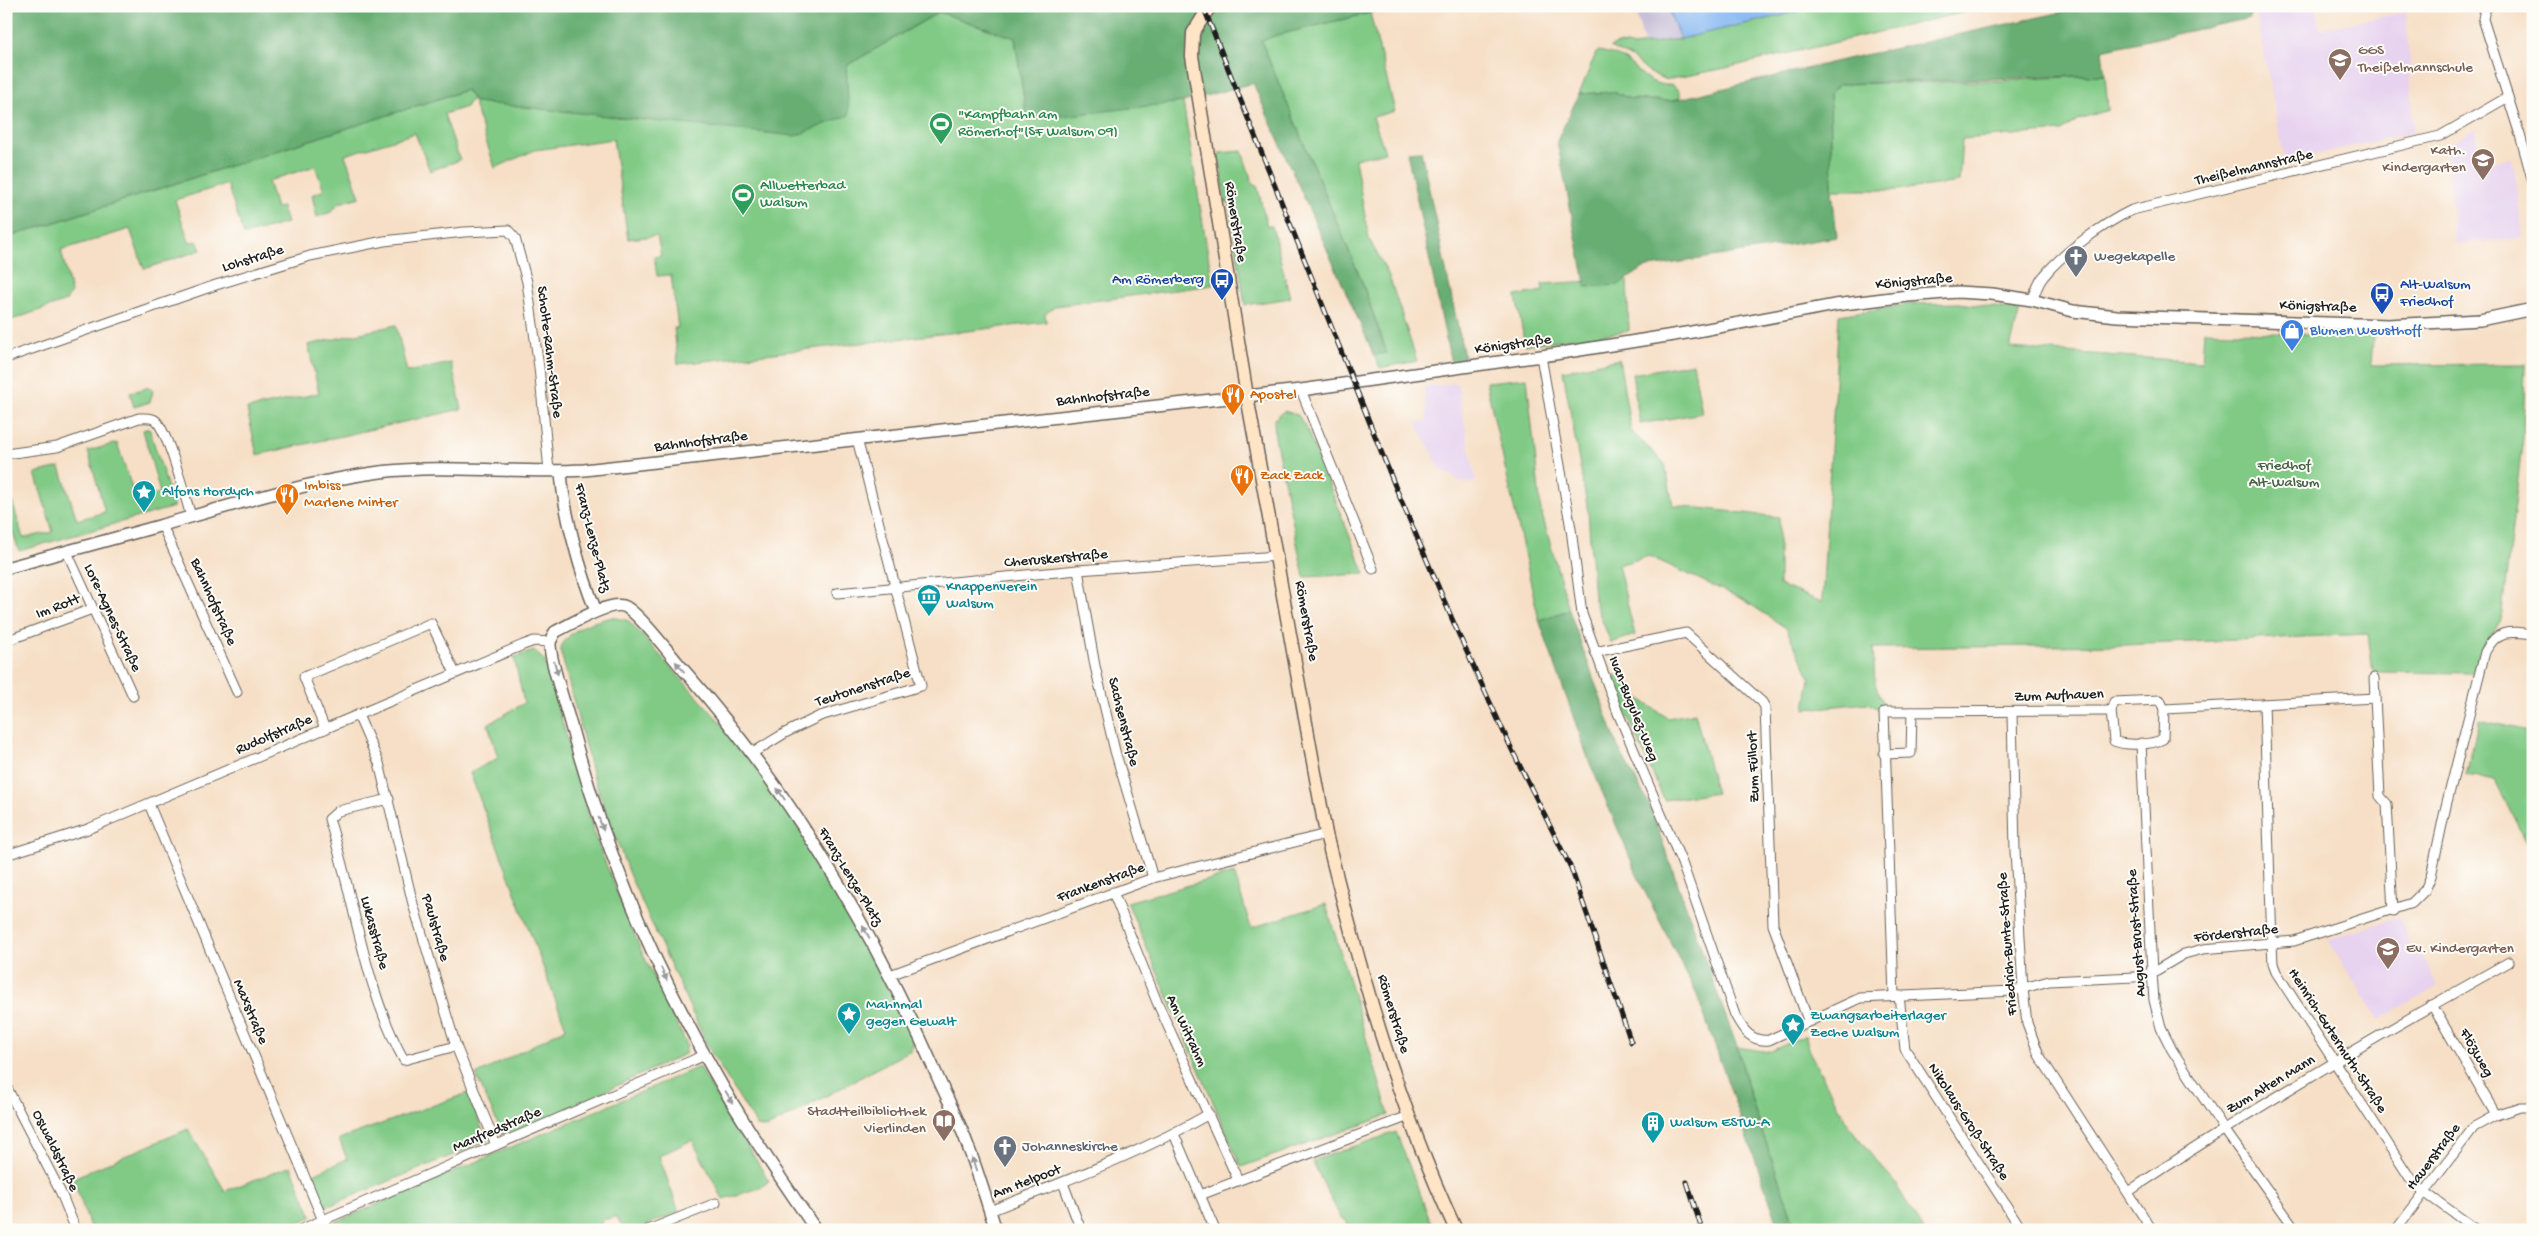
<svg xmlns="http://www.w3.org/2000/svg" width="2539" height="1236" viewBox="0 0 2539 1236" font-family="'Gochi Hand',sans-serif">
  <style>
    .built { fill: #e7d2ef }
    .industrial { fill: #c8bfd8 }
    .green { fill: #81ca86; stroke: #4e7351 }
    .forest { fill: #68ae73; stroke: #426548 }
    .water { fill: #86b8f3; stroke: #516a88 }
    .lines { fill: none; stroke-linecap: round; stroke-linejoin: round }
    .minor-casing { stroke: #686058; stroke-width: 11 }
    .tertiary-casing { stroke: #686058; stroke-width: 14 }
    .secondary-casing { stroke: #686058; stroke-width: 15 }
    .minor { stroke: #fff; stroke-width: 9 }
    .tertiary { stroke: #fff; stroke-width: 11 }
    .secondary { stroke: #ffe4c6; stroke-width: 12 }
    .rail-casing { stroke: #1c1c1c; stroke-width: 5 }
    .rail { stroke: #fdfcf7; stroke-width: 3; stroke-dasharray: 9; stroke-linecap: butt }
    .oneway { fill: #999 }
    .labels { text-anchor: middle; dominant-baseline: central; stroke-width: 4; stroke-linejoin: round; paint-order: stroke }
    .education-label { font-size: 15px; fill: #785e54; stroke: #fdfcf7; text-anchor: start }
    .leisure-label { font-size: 15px; fill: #27864d; stroke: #fdfcf7; text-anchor: start }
    .street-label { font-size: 15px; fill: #1c1c1c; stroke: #fdfcf7 }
    .worship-label { font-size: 15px; fill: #5b616d; stroke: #fdfcf7; text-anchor: start }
    .transit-label { font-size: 15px; fill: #164399; stroke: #fdfcf7; text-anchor: end }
    .shop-label { font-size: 15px; fill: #366cbe; stroke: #fdfcf7; text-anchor: start }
    .food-label { font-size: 15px; fill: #c56008; stroke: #fdfcf7; text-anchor: start }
    .park-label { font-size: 15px; fill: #446246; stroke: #fdfcf7 }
    .culture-label { font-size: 15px; fill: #0d838f; stroke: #fdfcf7; text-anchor: start }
  </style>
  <rect width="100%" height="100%" fill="#fdfcf7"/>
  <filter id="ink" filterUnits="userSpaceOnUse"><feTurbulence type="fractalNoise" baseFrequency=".02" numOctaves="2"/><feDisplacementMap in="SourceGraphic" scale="10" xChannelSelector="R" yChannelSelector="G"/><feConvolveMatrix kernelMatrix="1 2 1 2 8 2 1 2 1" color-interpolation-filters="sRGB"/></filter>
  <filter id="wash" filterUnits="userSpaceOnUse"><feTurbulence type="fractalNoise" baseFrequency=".0096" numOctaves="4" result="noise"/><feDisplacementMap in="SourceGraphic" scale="20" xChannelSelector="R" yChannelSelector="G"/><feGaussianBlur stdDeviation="1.12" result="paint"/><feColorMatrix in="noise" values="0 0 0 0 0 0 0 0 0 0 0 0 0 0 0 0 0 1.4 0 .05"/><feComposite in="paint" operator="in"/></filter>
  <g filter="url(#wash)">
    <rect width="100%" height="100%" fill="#f6dfc6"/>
    <g class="built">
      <path d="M2288 6H2317L2319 29 2406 12 2414 132 2285 162 2256 12Z"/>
      <path d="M2476 128 2481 165 2512 158 2519 196 2523 238 2455 244 2447 146Z"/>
      <path d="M1457 383 1476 482 1466 484 1441 470 1416 422 1427 421 1424 387Z"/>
      <path d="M2400 917 2411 951 2421 953 2439 986 2379 1020 2327 940Z"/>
    </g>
    <path class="industrial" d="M1635 6H1667L1680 39 1644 45Z"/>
    <g class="green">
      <path d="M1821 6H1990L1726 68 1666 80 1648 72 1632 58 1610 47 1618 44 1633 46 1680 39Z"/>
      <path d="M939 12 1015 38 1027 119 1183 102 1213 285 1056 306 1045 314 1046 322 678 364 674 328H678L671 275 657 276 654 257 661 256 657 236 628 239 613 139 535 150 495 168 472 98 466 107 444 114 460 160 430 171 415 133 345 155 360 197 339 203 331 212 317 217 312 195 324 190 315 166 268 181 276 208 282 207 287 223 244 235 227 184 175 200 189 242 197 241 201 250 144 269 130 229 61 250 71 292 66 301 6 322V238L466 90 472 98 848 115 846 66Z"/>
      <path d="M1370 13 1395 111 1373 117 1385 152 1355 159 1369 239 1389 276 1417 361 1380 368 1374 355 1387 353 1362 282 1261 41 1277 35Z"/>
      <path d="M1599 51C1607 53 1619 55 1625 60 1642 73 1649 86 1672 85L1680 92V98L1671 101 1631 99 1613 92 1579 94 1596 53Z"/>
      <path d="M2105 75 2108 110 2077 120 2062 131 1962 139 1959 182 1898 190H1832L1830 93 1840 84 1994 81Z"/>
      <path d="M1242 151 1253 185H1257L1267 226H1272L1290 298 1245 305 1229 202H1225L1219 153Z"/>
      <path d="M1627 279 1629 331 1525 345 1516 296 1543 291 1542 284Z"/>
      <path d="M1958 303 2020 310 2010 348 2202 362 2204 331 2373 336 2371 365 2525 364 2523 437 2501 620 2479 655 2472 673 2373 672 2368 634 2124 645 1873 648 1875 684 1886 710 1880 711 1868 703 1805 709 1810 678 1786 628 1744 600 1649 556 1618 565 1635 635 1611 643 1594 600 1588 511 1563 371 1619 359 1631 431 1665 464 1673 505 1779 517V585L1822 602 1839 315 1910 304Z"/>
      <path d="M396 325 407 372 451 363 462 409 257 455 247 409 319 393 308 345Z"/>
      <path d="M1693 363 1702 413 1640 424 1632 374Z"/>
      <path d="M1527 378 1541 511 1569 610 1539 620 1486 382Z"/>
      <path d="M149 387 153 391 150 402 134 407 130 393Z"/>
      <path d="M1284 411 1298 415 1307 430 1365 574 1304 577 1275 437 1274 419Z"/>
      <path d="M149 428 174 507 19 551 6 512V503L12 501 23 538 53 532 35 473 60 467 77 520 105 512 88 451 117 443 136 500 160 493 143 430Z"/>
      <path d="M613 617 629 621 750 755 809 843 915 1039 911 1050 767 1128 757 1126 709 1049 629 874 593 776 560 649C570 628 590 622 613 617Z"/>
      <path d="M534 651 545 661 595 837 639 946 687 1045 685 1054 504 1138 476 1075 566 1028 470 773 498 758 488 724 524 703 514 657Z"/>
      <path d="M1622 674 1641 700 1668 718 1695 713 1716 793 1664 800 1611 678Z"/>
      <path d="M2479 720 2533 732V855L2495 780 2466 775Z"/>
      <path d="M1234 873 1251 928 1326 904 1389 1115 1241 1167 1127 902Z"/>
      <path d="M1806 1035 1808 1049 1848 1125 1894 1182 1924 1230H1794L1796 1229 1755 1111 1737 1047 1769 1052Z"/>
      <path d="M699 1067 769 1181 760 1188 723 1199 692 1140 659 1156 679 1212 634 1230H625L616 1217 602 1220 599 1230H334L331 1224Z"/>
      <path d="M468 1093 487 1141 326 1207 309 1176 347 1159 339 1139Z"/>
      <path d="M188 1129 225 1191 291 1166 312 1217 277 1230H91L73 1178Z"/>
      <path d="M1396 1132 1434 1230H1350L1346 1220H1342L1312 1161Z"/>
    </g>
    <g class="forest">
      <path d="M6 6H1383V9L1370 13 1277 35 1261 41 1362 282 1387 353 1374 355 1253 83 1183 102 1027 120 1015 38 939 12 846 66 849 115 795 136 475 102 466 90 6 238Z"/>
      <path d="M2090 6H2275L2252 10 2250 18 2102 50 2105 75 1840 84 1830 93 1832 190 1837 237 1644 268 1618 285 1586 287 1557 141 1579 94 1613 92 1631 99 1671 101 1851 58Z"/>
      <path d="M1421 151 1465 361 1451 363 1407 152Z"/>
      <path d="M1569 610 1618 747 1648 802 1737 1047 1755 1111 1796 1229 1794 1230H1780L1697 995 1642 886 1589 761 1539 620Z"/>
    </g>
    <path class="water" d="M1667 6H1821L1680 39Z"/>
  </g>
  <g filter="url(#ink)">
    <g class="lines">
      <g class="minor-casing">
        <g id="minor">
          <path d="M2489 6 2485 9 2483 19 2520 135 2533 182"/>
          <path d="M2032 300C2036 292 2038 282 2044 276 2062 253 2105 223 2132 210L2440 136 2508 97"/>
          <path d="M1541 356 1571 529 1582 614 1618 713 1682 863 1735 1015C1743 1030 1751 1042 1769 1040L1860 998 2013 991 2049 981 2135 977 2152 973 2184 954 2203 949 2294 941 2412 903 2425 890 2431 876 2446 806 2485 652C2497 629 2509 631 2533 634"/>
          <path d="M6 358 216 285 310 256 384 241 464 232 508 230 515 238 527 282 539 367 549 471"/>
          <path d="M1301 390 1373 569"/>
          <path d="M6 454 57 447 139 418C144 418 151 417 155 420 168 430 185 497 191 516"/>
          <path d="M162 525 237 692"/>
          <path d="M67 552 133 696"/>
          <path d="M1078 570 1095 666 1115 751 1153 878"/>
          <path d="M837 593 1078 570 1278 556"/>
          <path d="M6 641 92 609"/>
          <path d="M1595 652 1686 633 1762 702 1765 707 1773 925 1808 1020"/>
          <path d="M2374 678 2380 796 2387 804 2393 911"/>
          <path d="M2160 700 2164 709 2163 739C2152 745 2126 746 2114 741L2111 711 2114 702Z"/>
          <path d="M2264 704 2272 944 2273 964 2276 972 2410 1178 2424 1192 2477 1230"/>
          <path d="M2164 709 2375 698"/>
          <path d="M2012 712 2015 851 2023 989 2027 1023 2039 1055 2152 1230"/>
          <path d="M358 715 379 763 413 904 456 1046 496 1145"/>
          <path d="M325 729 304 677 431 623 455 673"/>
          <path d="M2141 743 2152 973 2154 1000 2161 1028 2172 1050 2224 1129 2296 1230"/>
          <path d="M751 754 785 733 820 716 921 686 857 439"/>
          <path d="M1884 754 1911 753 1912 712"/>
          <path d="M389 799 338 811 329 819C355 899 363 986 404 1060L456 1046"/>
          <path d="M149 804 327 1230"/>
          <path d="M6 855 88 829 523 645 534 641 550 642"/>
          <path d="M1113 892 1157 1002 1238 1180"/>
          <path d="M890 975 1153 878 1326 834"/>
          <path d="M1894 996 1884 712 2111 711"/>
          <path d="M1899 996 1905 1049 2022 1230"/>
          <path d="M2432 1005 2496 1115"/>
          <path d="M6 1086 61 1193 76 1230"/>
          <path d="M1174 1134 1215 1230"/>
          <path d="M1063 1183 1081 1230"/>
          <path d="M2128 1192C2251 1109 2380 1034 2509 962"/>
          <path d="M1200 1195 1409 1116"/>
          <path d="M990 1211C1064 1181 1139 1154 1209 1114"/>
          <path d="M300 1230 705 1055"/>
          <path d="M648 1230 716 1203"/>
          <path d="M2396 1230 2474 1127 2496 1115 2520 1107H2533"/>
        </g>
      </g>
      <g class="tertiary-casing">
        <g id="tertiary">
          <path d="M561 471C563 510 581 575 596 611"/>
          <path d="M6 568C57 554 109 540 159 526 232 505 305 482 380 472 448 464 516 474 584 470L1301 390 1555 354 1692 332 1835 305 1908 296 1957 292 1992 294 2032 300 2073 311 2117 316 2388 325 2480 320 2533 309"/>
          <path d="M816 1230C780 1177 743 1124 712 1068 651 961 603 844 571 726 566 707 549 659 550 642L555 632C569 625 612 599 626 607 643 617 674 660 689 676 791 793 872 929 935 1071 946 1097 960 1122 969 1149 979 1175 987 1203 996 1230"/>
        </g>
      </g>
      <g class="secondary-casing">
        <path id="secondary" d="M1210 6 1193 33 1192 56 1247 396 1326 834C1359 968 1397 1104 1456 1230"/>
      </g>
      <use href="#minor" class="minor"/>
      <use href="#tertiary" class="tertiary"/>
      <use href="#secondary" class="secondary"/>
      <g class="rail-casing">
        <g id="rail">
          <path d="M1203 6 1395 486 1459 635 1512 750 1571 868 1631 1042"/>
          <path d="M1687 1182 1702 1230"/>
        </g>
      </g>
      <use href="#rail" class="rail"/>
    </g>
    <defs><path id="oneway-solid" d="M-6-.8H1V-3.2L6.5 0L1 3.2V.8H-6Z" transform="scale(1.25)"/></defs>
    <g class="oneway">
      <use href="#oneway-solid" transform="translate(680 667) rotate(-131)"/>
      <use href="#oneway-solid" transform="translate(556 668) rotate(75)"/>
      <use href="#oneway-solid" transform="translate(781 794) rotate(-124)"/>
      <use href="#oneway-solid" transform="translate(601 824) rotate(70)"/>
      <use href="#oneway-solid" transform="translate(866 932) rotate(-120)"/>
      <use href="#oneway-solid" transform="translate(664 974) rotate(66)"/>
      <use href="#oneway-solid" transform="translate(729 1097) rotate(59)"/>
      <use href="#oneway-solid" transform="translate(974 1164) rotate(-108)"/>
    </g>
  </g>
  <defs>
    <g id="school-pin" transform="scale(1.25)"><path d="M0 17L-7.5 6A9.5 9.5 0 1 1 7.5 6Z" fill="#8d6e63" stroke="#fdfcf7"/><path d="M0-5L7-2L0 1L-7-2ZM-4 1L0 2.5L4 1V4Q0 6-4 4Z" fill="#fff"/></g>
    <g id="stadium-pin" transform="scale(1.25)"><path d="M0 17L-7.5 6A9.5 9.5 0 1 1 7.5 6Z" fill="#2e9e5b" stroke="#fdfcf7"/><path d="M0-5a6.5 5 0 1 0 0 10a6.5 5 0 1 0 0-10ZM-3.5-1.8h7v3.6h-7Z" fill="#fff"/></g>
    <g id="church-pin" transform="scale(1.25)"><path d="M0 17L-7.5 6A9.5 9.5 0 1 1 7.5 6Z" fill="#6b7280" stroke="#fdfcf7"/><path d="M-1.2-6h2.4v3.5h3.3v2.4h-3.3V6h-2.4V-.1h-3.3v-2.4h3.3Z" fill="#fff"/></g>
    <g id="bus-pin" transform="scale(1.25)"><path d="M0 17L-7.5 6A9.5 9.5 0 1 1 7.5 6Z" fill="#1a4fb4" stroke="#fdfcf7"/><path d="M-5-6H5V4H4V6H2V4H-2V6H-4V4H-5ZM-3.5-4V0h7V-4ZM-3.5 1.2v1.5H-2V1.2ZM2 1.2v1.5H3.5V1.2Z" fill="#fff"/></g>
    <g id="shop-pin" transform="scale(1.25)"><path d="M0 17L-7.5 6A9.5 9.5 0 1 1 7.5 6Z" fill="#3f7fe0" stroke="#fdfcf7"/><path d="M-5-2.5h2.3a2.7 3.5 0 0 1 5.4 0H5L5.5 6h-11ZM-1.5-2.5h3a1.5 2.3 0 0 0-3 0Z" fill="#fff"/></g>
    <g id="restaurant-pin" transform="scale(1.25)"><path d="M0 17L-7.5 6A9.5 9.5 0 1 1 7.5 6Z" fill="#e8710a" stroke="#fdfcf7"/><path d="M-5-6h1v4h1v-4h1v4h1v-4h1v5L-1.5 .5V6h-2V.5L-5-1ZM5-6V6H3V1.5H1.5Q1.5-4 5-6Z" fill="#fff"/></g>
    <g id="sight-pin" transform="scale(1.25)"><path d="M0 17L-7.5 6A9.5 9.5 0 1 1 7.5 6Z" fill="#0f9aa8" stroke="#fdfcf7"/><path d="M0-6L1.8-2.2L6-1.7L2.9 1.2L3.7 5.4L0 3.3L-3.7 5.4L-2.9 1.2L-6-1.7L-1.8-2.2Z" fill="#fff"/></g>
    <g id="museum-pin" transform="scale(1.25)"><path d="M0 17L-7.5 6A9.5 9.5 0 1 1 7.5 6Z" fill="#0f9aa8" stroke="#fdfcf7"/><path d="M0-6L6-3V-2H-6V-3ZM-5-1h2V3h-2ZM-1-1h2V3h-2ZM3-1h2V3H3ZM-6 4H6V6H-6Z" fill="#fff"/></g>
    <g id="library-pin" transform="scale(1.25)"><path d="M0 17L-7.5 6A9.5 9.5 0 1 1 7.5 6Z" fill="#8d6e63" stroke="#fdfcf7"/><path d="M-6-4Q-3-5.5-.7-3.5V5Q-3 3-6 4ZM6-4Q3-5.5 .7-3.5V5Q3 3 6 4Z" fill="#fff"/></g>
    <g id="building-pin" transform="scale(1.25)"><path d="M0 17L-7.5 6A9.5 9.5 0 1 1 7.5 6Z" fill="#0f9aa8" stroke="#fdfcf7"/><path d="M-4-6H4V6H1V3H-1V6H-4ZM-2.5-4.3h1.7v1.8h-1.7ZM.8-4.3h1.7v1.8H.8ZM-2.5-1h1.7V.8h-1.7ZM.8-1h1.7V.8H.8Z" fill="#fff"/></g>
  </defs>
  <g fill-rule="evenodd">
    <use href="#school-pin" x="2340" y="60"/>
    <use href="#stadium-pin" x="941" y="124"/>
    <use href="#school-pin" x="2483" y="160"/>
    <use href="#stadium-pin" x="743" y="195"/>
    <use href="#church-pin" x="2076" y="257"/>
    <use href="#bus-pin" x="1222" y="280"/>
    <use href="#bus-pin" x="2382" y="294"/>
    <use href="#shop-pin" x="2292" y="331"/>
    <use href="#restaurant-pin" x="1233" y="395"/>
    <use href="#restaurant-pin" x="1242" y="476"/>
    <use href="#sight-pin" x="144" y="492"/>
    <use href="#restaurant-pin" x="287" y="495"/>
    <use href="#museum-pin" x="929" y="596"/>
    <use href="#school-pin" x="2388" y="949"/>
    <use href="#sight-pin" x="849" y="1014"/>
    <use href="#sight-pin" x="1793" y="1025"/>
    <use href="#library-pin" x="944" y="1121"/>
    <use href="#building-pin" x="1653" y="1123"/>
    <use href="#church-pin" x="1005" y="1147"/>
  </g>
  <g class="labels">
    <g class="education-label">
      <text x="2358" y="51">GGS<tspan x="2358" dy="17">Theißelmannschule</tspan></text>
      <text x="2466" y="151" text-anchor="end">Kath.<tspan x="2466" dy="17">Kindergarten</tspan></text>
      <text x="2406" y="949">Ev. Kindergarten</text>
      <text x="926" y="1112" text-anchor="end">Stadtteilbibliothek<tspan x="926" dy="17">Vierlinden</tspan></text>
    </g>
    <g class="leisure-label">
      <text x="958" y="115">"Kampfbahn am<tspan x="958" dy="17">Römerhof"(SF Walsum 09)</tspan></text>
      <text x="760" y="186">Allwetterbad<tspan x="760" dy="17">Walsum</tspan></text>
    </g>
    <g class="street-label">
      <text transform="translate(2254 168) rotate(-13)">Theißelmannstraße</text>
      <text transform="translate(1235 222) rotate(81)">Römerstraße</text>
      <text transform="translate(253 259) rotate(-17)">Lohstraße</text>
      <text transform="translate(1914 282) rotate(-5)">Königstraße</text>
      <text transform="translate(2318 307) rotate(2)">Königstraße</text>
      <text transform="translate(1513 345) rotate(-8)">Königstraße</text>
      <text transform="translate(549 352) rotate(83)">Scholte-Rahm-Straße</text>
      <text transform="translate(1103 397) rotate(-6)">Bahnhofstraße</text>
      <text transform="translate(701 442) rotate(-7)">Bahnhofstraße</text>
      <text transform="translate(592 538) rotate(76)">Franz-Lenze-Platz</text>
      <text transform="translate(1056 559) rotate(-5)">Cheruskerstraße</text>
      <text transform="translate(213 602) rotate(66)">Bahnhofstraße</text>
      <text transform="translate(58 607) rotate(-21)">Im Rott</text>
      <text transform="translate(112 618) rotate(65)">Lore-Agnes-Straße</text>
      <text transform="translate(1306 621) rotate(80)">Römerstraße</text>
      <text transform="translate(863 688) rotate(-18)">Teutonenstraße</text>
      <text transform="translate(2059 696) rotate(-2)">Zum Aufhauen</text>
      <text transform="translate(1633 709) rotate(68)">Ivan-Bugulez-Weg</text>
      <text transform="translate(1123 722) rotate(76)">Sachsenstraße</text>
      <text transform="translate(274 735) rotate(-23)">Rudolfstraße</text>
      <text transform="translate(1754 767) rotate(-92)">Zum Füllort</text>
      <text transform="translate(850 877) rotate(59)">Franz-Lenze-Platz</text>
      <text transform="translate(1101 883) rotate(-20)">Frankenstraße</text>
      <text transform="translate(435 928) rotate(74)">Paulstraße</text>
      <text transform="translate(374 933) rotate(75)">Lukasstraße</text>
      <text transform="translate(2137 933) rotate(-94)">August-Brust-Straße</text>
      <text transform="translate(2236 934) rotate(-6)">Förderstraße</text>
      <text transform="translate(2008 944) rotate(-94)">Friedrich-Bunte-Straße</text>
      <text transform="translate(250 1012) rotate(67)">Maxstraße</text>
      <text transform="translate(1393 1014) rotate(73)">Römerstraße</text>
      <text transform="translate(1186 1031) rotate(65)">Am Witrahm</text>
      <text transform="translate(2337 1041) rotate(57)">Heinrich-Gutermuth-Straße</text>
      <text transform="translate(2476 1053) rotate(60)">Flözweg</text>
      <text transform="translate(2271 1085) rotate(-31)">Zum Alten Mann</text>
      <text transform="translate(1968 1122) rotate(57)">Nikolaus-Groß-Straße</text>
      <text transform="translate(497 1130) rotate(-23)">Manfredstraße</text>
      <text transform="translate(55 1151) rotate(64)">Oswaldstraße</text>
      <text transform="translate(2434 1157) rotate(-53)">Hauerstraße</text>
      <text transform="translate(1027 1182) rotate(-21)">Am Helpoot</text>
    </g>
    <g class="worship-label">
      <text x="2094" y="257">Wegekapelle</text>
      <text x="1022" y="1147">Johanneskirche</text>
    </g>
    <g class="transit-label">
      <text x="1204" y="280">Am Römerberg</text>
      <text x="2400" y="285" text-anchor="start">Alt-Walsum<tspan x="2400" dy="17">Friedhof</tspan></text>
    </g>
    <g class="shop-label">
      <text x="2310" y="331">Blumen Weusthoff</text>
    </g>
    <g class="food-label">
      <text x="1250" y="395">Apostel</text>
      <text x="1260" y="476">Zack Zack</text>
      <text x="304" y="486">Imbiss<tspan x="304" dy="17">Marlene Minter</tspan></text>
    </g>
    <g class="park-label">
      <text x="2284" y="466">Friedhof<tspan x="2284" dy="17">Alt-Walsum</tspan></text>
    </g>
    <g class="culture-label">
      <text x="162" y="492">Alfons Hordych</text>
      <text x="946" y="587">Knappenverein<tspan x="946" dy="17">Walsum</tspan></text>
      <text x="866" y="1005">Mahnmal<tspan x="866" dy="17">gegen Gewalt</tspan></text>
      <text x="1810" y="1016">Zwangsarbeiterlager<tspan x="1810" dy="17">Zeche Walsum</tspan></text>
      <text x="1670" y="1123">Walsum ESTW-A</text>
    </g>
  </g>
  <rect width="2539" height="1236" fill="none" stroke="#fdfcf7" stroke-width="25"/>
</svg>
